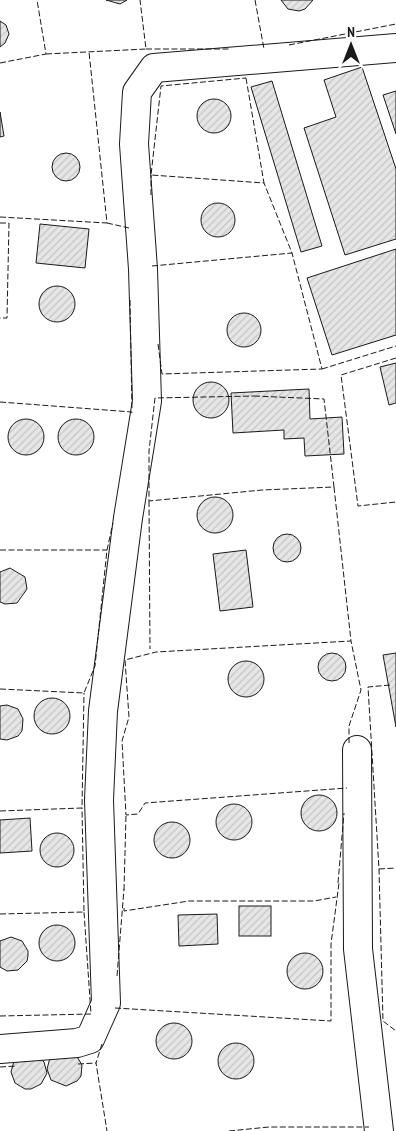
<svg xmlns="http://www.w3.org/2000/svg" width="396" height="1131" viewBox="0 0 396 1131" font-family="'PT Sans Narrow',sans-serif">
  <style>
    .building { fill: url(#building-hatch); stroke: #1a1a1a }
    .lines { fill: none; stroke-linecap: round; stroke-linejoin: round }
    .minor-casing { stroke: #1a1a1a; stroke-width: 30 }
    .minor { stroke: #fff; stroke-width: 28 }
    .fence { stroke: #1a1a1a; stroke-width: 1; stroke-dasharray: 6 2.5; stroke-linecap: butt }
  </style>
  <defs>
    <pattern id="building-hatch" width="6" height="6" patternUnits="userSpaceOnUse" patternTransform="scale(1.25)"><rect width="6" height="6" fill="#e6e6e6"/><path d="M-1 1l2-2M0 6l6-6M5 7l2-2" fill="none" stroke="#c5c5c5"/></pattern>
  </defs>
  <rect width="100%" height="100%" fill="#fff"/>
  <g class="building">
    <path d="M106 0H127L120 4Z"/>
    <path d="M281 0H313L305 9 299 11 288 9Z"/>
    <path d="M0 21 6 25 9 34 5 43 0 47Z"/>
    <path d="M362 67 396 169V239L345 255 304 128 336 117 324 80Z"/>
    <path d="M272 81 322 246 301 252 251 87Z"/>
    <path d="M396 91V134L383 95Z"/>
    <circle cx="214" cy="116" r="17"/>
    <path d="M0 112 4 136 0 137Z"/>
    <circle cx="66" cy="167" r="14"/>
    <circle cx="218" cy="220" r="17"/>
    <path d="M40 224 89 229 85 268 36 263Z"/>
    <path d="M396 249V335L332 355 307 278Z"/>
    <circle cx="57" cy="304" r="18"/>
    <circle cx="244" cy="330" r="17"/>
    <path d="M396 363V403L389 405 380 367Z"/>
    <circle cx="211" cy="400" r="18"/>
    <path d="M309 389 310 419 342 417 344 454 305 456 304 438 284 439V430L233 433 231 393Z"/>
    <circle cx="76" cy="437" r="18"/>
    <circle cx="26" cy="437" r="18"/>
    <circle cx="215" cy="515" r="18"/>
    <circle cx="287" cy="548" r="14"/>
    <path d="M246 550 253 607 220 611 213 554Z"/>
    <path d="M10 568 25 577 27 589 17 603 5 604 0 602V572Z"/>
    <path d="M396 653V727L383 655Z"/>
    <circle cx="332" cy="667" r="14"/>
    <circle cx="246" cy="679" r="18"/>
    <circle cx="52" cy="716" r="18"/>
    <path d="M7 705 18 709 23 719 22 731 18 736 7 740 0 739V706Z"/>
    <circle cx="319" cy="813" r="18"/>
    <circle cx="234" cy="822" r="18"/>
    <path d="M30 818 32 851 0 853V820Z"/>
    <circle cx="172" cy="840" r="18"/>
    <circle cx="57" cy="850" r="17"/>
    <rect x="239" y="906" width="32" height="30"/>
    <path d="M217 914 218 944 179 946 178 915Z"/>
    <circle cx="57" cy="943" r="18"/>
    <path d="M11 937 22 941 28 951V956L27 961 18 970 7 971 0 967V941Z"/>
    <circle cx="305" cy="971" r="18"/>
    <circle cx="174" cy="1041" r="18"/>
    <circle cx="236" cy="1061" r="18"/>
    <path d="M76 1055 82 1065 81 1076 77 1081 66 1086 51 1080 47 1069 50 1058Z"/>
    <path d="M40 1058 44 1062 47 1073 41 1084 31 1089H25L15 1083 11 1072 14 1061Z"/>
  </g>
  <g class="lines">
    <g class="minor-casing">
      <g id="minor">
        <path d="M357 750 358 949 379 1131"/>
        <path d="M0 1049 77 1043 90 1039 106 1003 99 800 103 711 128 518 147 401 143 269 134 144 137 92 154 68 396 48"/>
      </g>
    </g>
    <use href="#minor" class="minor"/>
    <g class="fence">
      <path d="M255 0 264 49"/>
      <path d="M289 45 396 24"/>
      <path d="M146 49H229"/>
      <path d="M46 54 146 49 140 0"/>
      <path d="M0 63 46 54 37 0"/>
      <path d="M246 78 264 183 151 175 161 86Z"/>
      <path d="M151 195V175"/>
      <path d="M0 217 107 223 89 52"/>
      <path d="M0 223H9L7 318H0"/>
      <path d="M107 223 129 228"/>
      <path d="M152 266 292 253 264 183"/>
      <path d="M130 300 132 410"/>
      <path d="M158 344 162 374 322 369 292 253"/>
      <path d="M396 358 341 375 358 506 396 502"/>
      <path d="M322 369 396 346"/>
      <path d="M254 396 324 399 334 487 262 490 149 501V451L155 398Z"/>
      <path d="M0 402 132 412 131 415"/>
      <path d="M334 487 351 641 156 652 125 660 129 717 122 741 126 815 138 814 145 803 347 788"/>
      <path d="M149 501 150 649"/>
      <path d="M0 550H107"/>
      <path d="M390 685 368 687 379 869 383 1021 396 1031"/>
      <path d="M0 689 84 693 95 666 107 550 113 523"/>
      <path d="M349 743V726L361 690 351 641"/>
      <path d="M0 811 82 808 84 693"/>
      <path d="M379 869 396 868"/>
      <path d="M338 883 344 813"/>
      <path d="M124 890 126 815"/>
      <path d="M124 908V911L189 901H314L336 897"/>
      <path d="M0 914 84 912 82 808"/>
      <path d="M117 976 124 889"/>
      <path d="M115 1008 331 1021V944L339 883"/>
      <path d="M0 1016 91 1014 84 912"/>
      <path d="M102 1044 96 1063 107 1131"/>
      <path d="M78 1064 96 1063"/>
      <path d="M0 1067 16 1066"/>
      <path d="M229 1131 269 1127H369"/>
    </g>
  </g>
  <g transform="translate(351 45)" stroke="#ffffff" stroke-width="4" paint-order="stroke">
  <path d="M0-4L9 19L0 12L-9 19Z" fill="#1a1a1a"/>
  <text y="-8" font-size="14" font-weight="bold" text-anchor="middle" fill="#1a1a1a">N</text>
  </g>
</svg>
